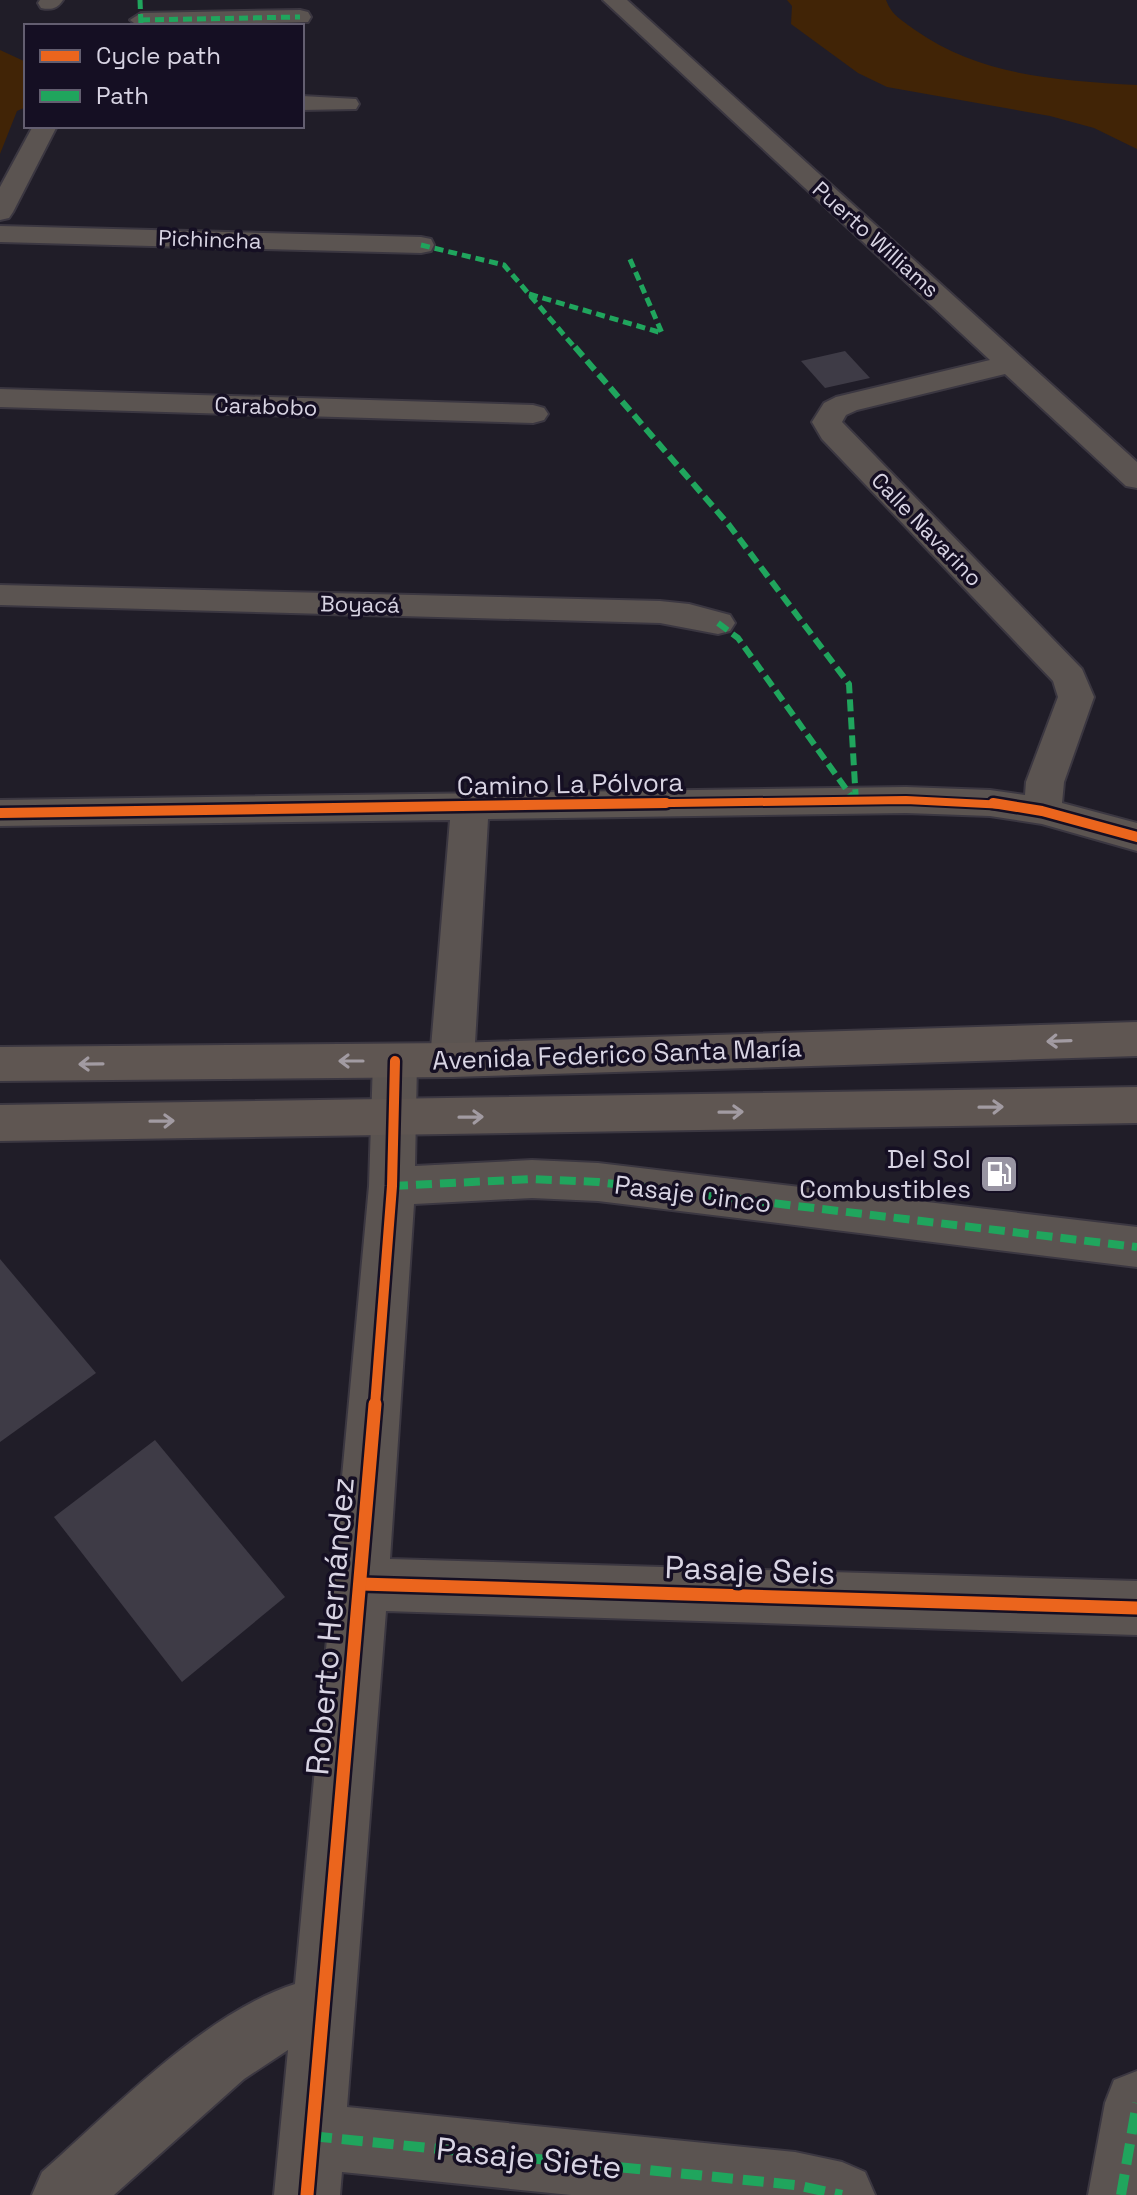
<svg xmlns="http://www.w3.org/2000/svg" width="1137" height="2195" viewBox="0 0 1137 2195" font-family="'Space Grotesk',sans-serif">
  <style>
    .green { fill: #412406 }
    .building { fill: #3e3b46 }
    .lines { fill: none; stroke-linecap: round; stroke-linejoin: round }
    .minor-casing { stroke: #3b3741; stroke-width: 4 }
    .major-casing { stroke: #3b3741; stroke-width: 4 }
    .minor { fill: #5b5451; fill-rule: evenodd }
    .major { fill: #5f5652; fill-rule: evenodd }
    .quiet-far3 { stroke: #20a55d; stroke-width: 5; stroke-dasharray: 9 5; stroke-linecap: butt }
    .quiet-far2 { stroke: #20a55d; stroke-width: 6; stroke-dasharray: 12 6; stroke-linecap: butt }
    .quiet-far1 { stroke: #20a55d; stroke-width: 8; stroke-dasharray: 16 8; stroke-linecap: butt }
    .quiet { stroke: #20a55d; stroke-width: 10; stroke-dasharray: 21 10; stroke-linecap: butt }
    .cycleway-far2-casing { stroke: #150f23; stroke-width: 12 }
    .cycleway-far1-casing { stroke: #150f23; stroke-width: 15 }
    .cycleway-casing { stroke: #150f23; stroke-width: 18 }
    .cycleway-far2 { stroke: #eb651d; stroke-width: 8 }
    .cycleway-far1 { stroke: #eb651d; stroke-width: 10 }
    .cycleway { stroke: #eb651d; stroke-width: 13 }
    .oneway { stroke: #a29ba2 }
    .labels { text-anchor: middle; dominant-baseline: central; stroke-width: 7; stroke-linejoin: round; paint-order: stroke }
    .far-street-label { font-size: 22px; fill: #d8d4e3; stroke: #150f23 }
    .street-label { font-size: 26px; fill: #d8d4e3; stroke: #150f23 }
    .poi-label { font-size: 26px; fill: #d8d4e3; stroke: #150f23; text-anchor: end }
    .near-street-label { font-size: 32px; fill: #d8d4e3; stroke: #150f23 }
  </style>
  <rect width="100%" height="100%" fill="#201d28"/>
  <g class="green">
    <path d="M787 0H886C892 16 902 20 915 30 982 77 1058 80 1137 85V149L1094 128 1050 116 887 87 858 73 791 24 792 6Z"/>
    <path d="M0 50 26 62V107L17 111 0 154Z"/>
  </g>
  <g class="building">
    <path d="M845 351 870 378 825 388 801 361Z"/>
    <path d="M0 1259 96 1373 0 1442Z"/>
    <path d="M155 1440 285 1597 182 1682 54 1517Z"/>
  </g>
  <g class="lines">
    <g class="minor-casing">
      <g id="minor">
        <path d="M40 0H63C57 9 51 10 41 8L38 3Z"/>
        <path d="M603 0H627L1137 462V488L1126 486 1005 374 857 410 846 415 842 422 1082 669 1094 697 1064 782 1062 803 1137 823V851L1042 824 990 816 906 813 488 819 474 1060 467 1072 452 1077 437 1072 430 1060 450 820 0 826V800L906 787 990 790 1025 795 1026 782 1058 697 1053 681 822 439 812 422 824 403 836 397 990 360Z"/>
        <path d="M300 10 308 12 311 17 308 22 138 26 130 20 141 13Z"/>
        <path d="M302 96 356 99 359 104 356 109 302 110Z"/>
        <path d="M33 126H57L13 212 9 218 0 220V187Z"/>
        <path d="M0 226 421 237 431 239 434 245 431 251 421 253 0 242Z"/>
        <path d="M0 389 533 405 544 408 548 414 544 420 533 423 0 407Z"/>
        <path d="M0 585 660 601 689 604 730 615 735 623 730 631 718 634 660 623 0 605Z"/>
        <path d="M395 1044 410 1049 417 1061 415 1166 532 1160 598 1163 1137 1227V1267L598 1201 532 1198 414 1204 390 1559 1137 1581V1635L386 1611 347 2107 795 2152 842 2162 865 2172 875 2195H571L342 2172 340 2195H274L288 2050 244 2079 114 2195H32L42 2172C114 2109 204 2013 295 1984L369 1186 373 1061 380 1049Z"/>
        <path d="M1137 2071V2195H1088L1105 2103 1114 2080Z"/>
      </g>
    </g>
    <g class="major-casing">
      <g id="major">
        <path d="M1137 1022V1056L452 1077 0 1081V1047L452 1043Z"/>
        <path d="M1137 1087V1123L0 1141V1105Z"/>
      </g>
    </g>
    <use href="#minor" class="minor"/>
    <use href="#major" class="major"/>
    <g class="quiet-far3">
      <path d="M140 0 141 26"/>
      <path d="M141 20 300 17"/>
      <path d="M421 245 504 265 576 349"/>
      <path d="M529 294 662 333 629 257"/>
    </g>
    <g class="quiet-far2">
      <path d="M575 347 729 525 849 684 856 802"/>
      <path d="M718 623 738 638 854 800"/>
    </g>
    <path class="quiet-far1" d="M392 1186 532 1179 598 1182 1137 1247"/>
    <g class="quiet">
      <path d="M311 2136 795 2185 842 2195"/>
      <path d="M1121 2195 1137 2103"/>
    </g>
    <g class="cycleway-far2-casing">
      <path id="cycleway-far2" d="M527 805 906 800 1006 805"/>
    </g>
    <g class="cycleway-far1-casing">
      <g id="cycleway-far1">
        <path d="M993 803 1042 811 1137 837"/>
        <path d="M0 813 666 803"/>
        <path d="M375 1406 392 1186 395 1061"/>
      </g>
    </g>
    <g class="cycleway-casing">
      <g id="cycleway">
        <path d="M361 1584 1137 1608"/>
        <path d="M307 2195 375 1404"/>
      </g>
    </g>
    <use href="#cycleway-far2" class="cycleway-far2"/>
    <use href="#cycleway-far1" class="cycleway-far1"/>
    <use href="#cycleway" class="cycleway"/>
  </g>
  <defs><path id="oneway-shaft" d="M-6 0H5M1.5-3L5.5 0L1.5 3" fill="none" stroke-width="1.6" stroke-linecap="round" stroke-linejoin="round" transform="scale(2)"/></defs>
  <g class="oneway">
    <use href="#oneway-shaft" transform="translate(1059 1041) rotate(178)"/>
    <use href="#oneway-shaft" transform="translate(351 1061) rotate(180)"/>
    <use href="#oneway-shaft" transform="translate(91 1064) rotate(179)"/>
    <use href="#oneway-shaft" transform="translate(991 1107) rotate(-1)"/>
    <use href="#oneway-shaft" transform="translate(731 1112) rotate(-1)"/>
    <use href="#oneway-shaft" transform="translate(471 1117) rotate(-1)"/>
    <use href="#oneway-shaft" transform="translate(162 1121) rotate(-1)"/>
  </g>
  <defs>
    <g id="fuel-square" transform="scale(2)"><rect x="-9" y="-9" width="18" height="18" rx="4" fill="#9894a2" stroke="#150f23"/><path d="M-5.5-6h7V0h2V4h1.3V-2.5L3-4.5l.8-.8L6-3V5H2.5V1h-1V6h-7ZM-4.2-4.7v3.2H.2V-4.7Z" fill="#fff"/></g>
  </defs>
  <g fill-rule="evenodd">
    <use href="#fuel-square" x="999" y="1174"/>
  </g>
  <g class="labels">
    <g class="far-street-label">
      <text transform="translate(210 239) rotate(2)">Pichincha</text>
      <text transform="translate(876 239) rotate(42)">Puerto Williams</text>
      <text transform="translate(266 406) rotate(2)">Carabobo</text>
      <text transform="translate(927 529) rotate(46)">Calle Navarino</text>
      <text transform="translate(360 604) rotate(1)">Boyacá</text>
    </g>
    <g class="street-label">
      <text transform="translate(570 784) rotate(-1)">Camino La Pólvora</text>
      <text transform="translate(617 1054) rotate(-2)">Avenida Federico Santa María</text>
      <text transform="translate(693 1194) rotate(7)">Pasaje Cinco</text>
    </g>
    <g class="poi-label">
      <text x="971" y="1159">Del Sol<tspan x="971" dy="30">Combustibles</tspan></text>
    </g>
    <g class="near-street-label">
      <text transform="translate(750 1570) rotate(2)">Pasaje Seis</text>
      <text transform="translate(330 1626) rotate(-85)">Roberto Hernández</text>
      <text transform="translate(529 2158) rotate(6)">Pasaje Siete</text>
    </g>
  </g>
  <rect x="24" y="24" width="280" height="104" fill="#150f23" stroke="#635e70" stroke-width="2"/>
  <rect x="40" y="50" width="40" height="12" fill="#eb651d" stroke="#635e70" stroke-width="2"/>
  <text x="96" y="64" font-size="24" fill="#d8d4e3">Cycle path</text>
  <rect x="40" y="90" width="40" height="12" fill="#20a55d" stroke="#635e70" stroke-width="2"/>
  <text x="96" y="104" font-size="24" fill="#d8d4e3">Path</text>
</svg>
